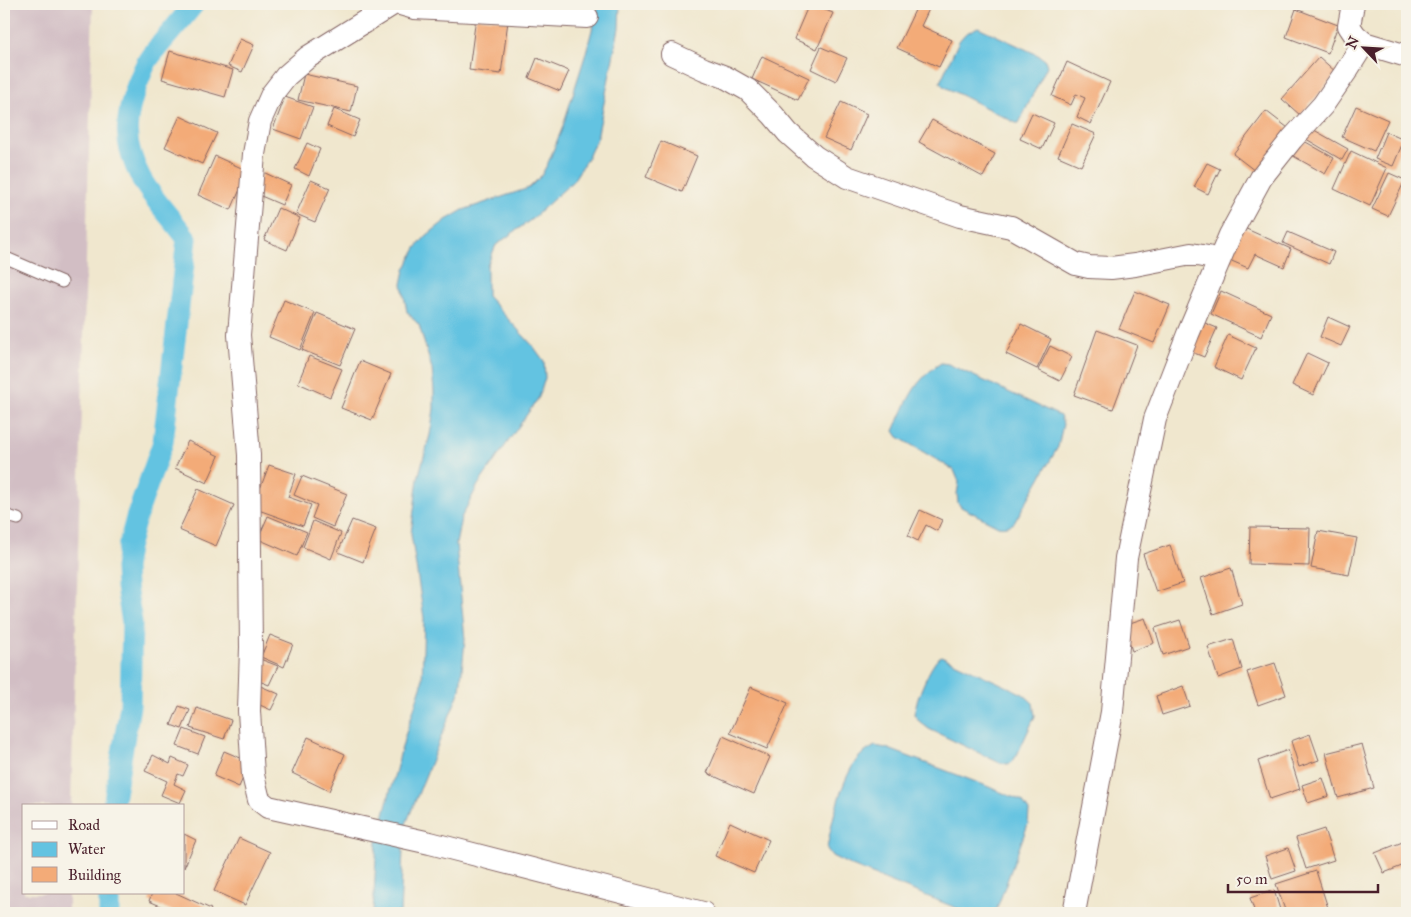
<svg xmlns="http://www.w3.org/2000/svg" width="1411" height="917" viewBox="0 0 1411 917" font-family="'IM FELL Great Primer',serif">
  <style>
    .industrial { fill: #d2bec4 }
    .water { fill: #63c3e1; stroke: #567186 }
    .lines { fill: none; stroke-linecap: round; stroke-linejoin: round }
    .canal { stroke: #63c3e1; stroke-width: 21 }
    .building { fill: #f3ab78 }
    .lane-casing { stroke: #846564; stroke-width: 13 }
    .street-casing { stroke: #846564; stroke-width: 24 }
    .lane { stroke: #fff; stroke-width: 11 }
    .street { stroke: #fff; stroke-width: 22 }
  </style>
  <rect width="100%" height="100%" fill="#f7f3e8"/>
  <filter id="ink" filterUnits="userSpaceOnUse"><feTurbulence type="fractalNoise" baseFrequency=".02" numOctaves="2"/><feDisplacementMap in="SourceGraphic" scale="10" xChannelSelector="R" yChannelSelector="G"/><feConvolveMatrix kernelMatrix="1 2 1 2 8 2 1 2 1" color-interpolation-filters="sRGB"/></filter>
  <filter id="wash" filterUnits="userSpaceOnUse"><feTurbulence type="fractalNoise" baseFrequency=".0096" numOctaves="4" result="noise"/><feDisplacementMap in="SourceGraphic" scale="20" xChannelSelector="R" yChannelSelector="G"/><feGaussianBlur stdDeviation="1.12" result="paint"/><feColorMatrix in="noise" values="0 0 0 0 0 0 0 0 0 0 0 0 0 0 0 0 0 1.4 0 .05"/><feComposite in="paint" operator="in"/></filter>
  <g filter="url(#wash)">
    <rect width="100%" height="100%" fill="#f0e7ce"/>
    <path class="industrial" d="M4 4H93L71 806H24V893H68V913H4Z"/>
    <g class="water">
      <path d="M599 4H620L619 28 597 138 588 157 573 181 532 219 496 245 487 266V296L533 346 544 361 545 378 539 397 478 485 461 518 456 544 465 640 460 690 404 829 400 913H373L377 840 405 736 422 684 424 618 411 534 418 478 430 435 434 409V391L432 369 419 325 407 312 402 284 405 270 416 248 426 236 446 220 463 210 529 188 541 176 548 163 562 129 585 56Z"/>
      <path d="M978 27 1038 55 1045 60 1047 66 1019 123H1016L943 86 940 82 959 41 965 34Z"/>
      <path d="M941 363 948 364 1060 416 1063 424 1058 447 1014 523C1009 526 1004 527 998 526L961 507 958 503 957 494 959 482 954 470 898 437 894 431C907 402 913 381 941 363Z"/>
      <path d="M941 656 1023 694 1033 703 1035 716 1017 755 1012 762 1008 764 1000 763 929 729 920 722 914 714C916 700 930 664 941 656Z"/>
      <path d="M875 746 886 748 984 785 1022 801 1029 811 1028 824 996 911 994 913H969L852 866 832 856 827 849C831 824 842 776 859 757 863 753 870 749 875 746Z"/>
    </g>
    <g class="lines">
      <g class="canal">
        <path d="M113 806 130 706 132 622 126 587 125 568 128 548 136 518 163 442 187 239C172 218 153 200 141 178 123 144 124 120 137 85 141 76 144 65 150 57 164 39 180 22 194 4"/>
        <path d="M109 893V913"/>
      </g>
    </g>
    <g id="blocks">
      <g class="building">
        <path d="M809 4 833 13 817 49 794 39Z"/>
        <path d="M918 4 929 9 921 26 952 40 939 67 897 48Z"/>
        <path d="M1296 9 1338 25 1328 53 1286 37Z"/>
        <path d="M476 17 508 21 501 74 469 70Z"/>
        <path d="M240 39 254 45 242 72 228 66Z"/>
        <path d="M821 47 847 58 836 81 811 69Z"/>
        <path d="M170 51 233 70 225 97 162 79Z"/>
        <path d="M762 56 809 78 798 100 752 79Z"/>
        <path d="M1319 57 1337 73 1300 115 1282 99Z"/>
        <path d="M537 58 569 71 560 91 529 78Z"/>
        <path d="M1067 62 1110 82 1091 124 1077 117 1085 98 1076 94 1071 105 1052 96Z"/>
        <path d="M304 74 357 86 351 112 298 100Z"/>
        <path d="M285 97 313 107 301 139 273 129Z"/>
        <path d="M841 102 867 114 851 150 824 138Z"/>
        <path d="M1356 106 1388 120 1374 151 1342 137Z"/>
        <path d="M334 109 360 120 353 137 327 126Z"/>
        <path d="M1266 111 1292 131 1259 174 1233 154Z"/>
        <path d="M1032 113 1054 123 1042 149 1020 139Z"/>
        <path d="M180 116 217 133 202 164 165 147Z"/>
        <path d="M932 120 995 154 983 177 919 142Z"/>
        <path d="M1072 124 1096 134 1081 166 1058 156Z"/>
        <path d="M1307 126 1348 149 1342 160 1301 136Z"/>
        <path d="M1386 132 1404 140 1393 166 1375 159Z"/>
        <path d="M1297 137 1334 158 1325 174 1288 153Z"/>
        <path d="M661 141 697 156 682 192 646 177Z"/>
        <path d="M307 143 320 149 309 176 295 169Z"/>
        <path d="M1351 151 1387 168 1370 206 1334 189Z"/>
        <path d="M215 156 248 171 231 210 198 195Z"/>
        <path d="M1207 163 1220 169 1208 194 1194 187Z"/>
        <path d="M263 172 291 185 282 205 254 193Z"/>
        <path d="M1389 173 1405 180 1388 216 1372 209Z"/>
        <path d="M311 180 330 188 315 222 296 214Z"/>
        <path d="M278 208 300 218 287 250 264 240Z"/>
        <path d="M1242 227 1291 249 1284 267 1255 254 1248 268 1227 259Z"/>
        <path d="M1288 232 1334 252 1329 264 1283 243Z"/>
        <path d="M1135 291 1170 305 1154 343 1119 329Z"/>
        <path d="M1221 291 1271 314 1261 337 1211 314Z"/>
        <path d="M284 300 315 313 300 350 269 337Z"/>
        <path d="M317 313 355 329 340 365 302 350Z"/>
        <path d="M1328 317 1350 327 1341 346 1320 337Z"/>
        <path d="M1200 321 1217 328 1204 357 1187 350Z"/>
        <path d="M1021 324 1051 339 1037 369 1006 354Z"/>
        <path d="M1097 330 1137 345 1113 409 1074 395Z"/>
        <path d="M1228 335 1256 348 1241 380 1214 367Z"/>
        <path d="M1050 346 1072 357 1060 381 1038 370Z"/>
        <path d="M1307 353 1328 363 1313 395 1292 385Z"/>
        <path d="M309 356 342 369 330 397 298 383Z"/>
        <path d="M360 361 391 374 372 420 341 408Z"/>
        <path d="M188 441 219 456 207 483 175 468Z"/>
        <path d="M269 465 296 474 288 497 311 505 303 526 253 508Z"/>
        <path d="M302 476 347 494 333 527 312 518 317 505 294 495Z"/>
        <path d="M198 489 234 505 216 546 179 530Z"/>
        <path d="M920 510 942 520 937 531 926 525 918 541 908 536Z"/>
        <path d="M268 516 307 532 297 556 258 539Z"/>
        <path d="M352 520 376 529 363 562 338 552Z"/>
        <path d="M313 521 341 533 331 559 303 547Z"/>
        <path d="M1250 527 1310 528 1309 566 1249 564Z"/>
        <path d="M1318 531 1357 538 1349 575 1311 568Z"/>
        <path d="M1170 545 1183 583 1156 592 1143 554Z"/>
        <path d="M1231 568 1242 604 1213 614 1201 578Z"/>
        <path d="M1145 618 1154 643 1132 651 1124 625Z"/>
        <path d="M1180 620 1189 646 1163 655 1155 628Z"/>
        <path d="M270 635 293 644 284 667 261 657Z"/>
        <path d="M1233 639 1242 669 1218 678 1208 647Z"/>
        <path d="M260 659 278 666 269 685 252 678Z"/>
        <path d="M1275 663 1286 695 1258 705 1247 672Z"/>
        <path d="M258 685 279 694 271 710 251 701Z"/>
        <path d="M1183 686 1190 706 1162 715 1156 696Z"/>
        <path d="M751 687 788 703 767 749 730 733Z"/>
        <path d="M179 706 190 710 182 729 171 725Z"/>
        <path d="M197 708 231 720 224 739 190 728Z"/>
        <path d="M184 729 205 737 198 754 177 746Z"/>
        <path d="M1310 734 1319 760 1299 767 1291 741Z"/>
        <path d="M723 736 770 757 754 794 707 773Z"/>
        <path d="M308 737 345 754 329 791 292 773Z"/>
        <path d="M1362 744 1374 788 1338 798 1326 753Z"/>
        <path d="M1288 750 1300 789 1270 799 1258 761Z"/>
        <path d="M224 751 250 762 239 787 214 776Z"/>
        <path d="M153 755 170 764 172 758 188 765 183 776 178 774 174 784 186 790 180 803 161 795 167 781 145 771Z"/>
        <path d="M1323 778 1329 796 1308 803 1302 785Z"/>
        <path d="M730 822 769 840 754 873 715 856Z"/>
        <path d="M1324 829 1334 860 1306 869 1296 838Z"/>
        <path d="M184 834 196 840 184 868Z"/>
        <path d="M239 838 270 852 245 905 214 891Z"/>
        <path d="M1405 841 1407 847V864L1384 873 1375 853Z"/>
        <path d="M1288 848 1296 871 1272 879 1265 856Z"/>
        <path d="M1316 871 1328 908 1313 913H1286L1276 884Z"/>
        <path d="M1274 890 1281 913H1255L1250 898Z"/>
        <path d="M152 893H176L211 909 209 913H177L149 901Z"/>
      </g>
    </g>
  </g>
  <g filter="url(#ink)">
    <use href="#blocks" fill-opacity="0" stroke="#846564" stroke-width="1"/>
    <g class="lines">
      <g class="lane-casing">
        <g id="lane">
          <path d="M4 257 62 282"/>
          <path d="M4 515 18 519"/>
        </g>
      </g>
      <g class="street-casing">
        <g id="street">
          <path d="M393 4 308 57 286 76 272 94 260 121 254 154 239 335 249 455 251 647 249 711 253 775 259 800 268 807 430 843 703 913"/>
          <path d="M400 4 414 8 587 17"/>
          <path d="M1353 4 1349 26 1355 35 1364 43 1407 56"/>
          <path d="M672 54 704 69 725 77 748 90 773 115 788 133 814 156 847 177 960 216 1011 227 1076 264 1089 267 1111 268 1135 265 1191 254 1208 257 1218 262"/>
          <path d="M1074 913 1112 712 1126 558 1155 419 1188 334 1230 235 1261 178 1292 139 1323 105 1345 73 1364 43"/>
        </g>
      </g>
      <use href="#lane" class="lane"/>
      <use href="#street" class="street"/>
    </g>
  </g>
  <rect width="1411" height="917" fill="none" stroke="#f7f3e8" stroke-width="20"/>
  <rect x="22" y="804" width="162" height="90" fill="#f7f3e8" stroke="#b29e9c"/>
  <rect x="32" y="821" width="25" height="8" fill="#ffffff" stroke="#b29e9c"/>
  <text x="68" y="830" font-size="15" fill="#4a1f2b">Road</text>
  <rect x="32" y="842" width="25" height="15" fill="#63c3e1" stroke="#b29e9c"/>
  <text x="68" y="854" font-size="15" fill="#4a1f2b">Water</text>
  <rect x="32" y="867" width="25" height="15" fill="#f3ab78" stroke="#b29e9c"/>
  <text x="68" y="880" font-size="15" fill="#4a1f2b">Building</text>
  <g transform="translate(1364 48) rotate(295)" stroke="#f7f3e8" stroke-width="4" paint-order="stroke">
  <path d="M0-4L9 19L0 12L-9 19Z" fill="#4a1f2b"/>
  <text y="-8" font-size="14" font-weight="bold" text-anchor="middle" fill="#4a1f2b">N</text>
  </g>
  <path d="M1228 884v8h150v-8" fill="none" stroke="#4a1f2b" stroke-width="2.5"/>
  <text x="1236" y="884" font-size="15" fill="#4a1f2b" stroke="#f7f3e8" stroke-width="4" paint-order="stroke">50 m</text>
</svg>
